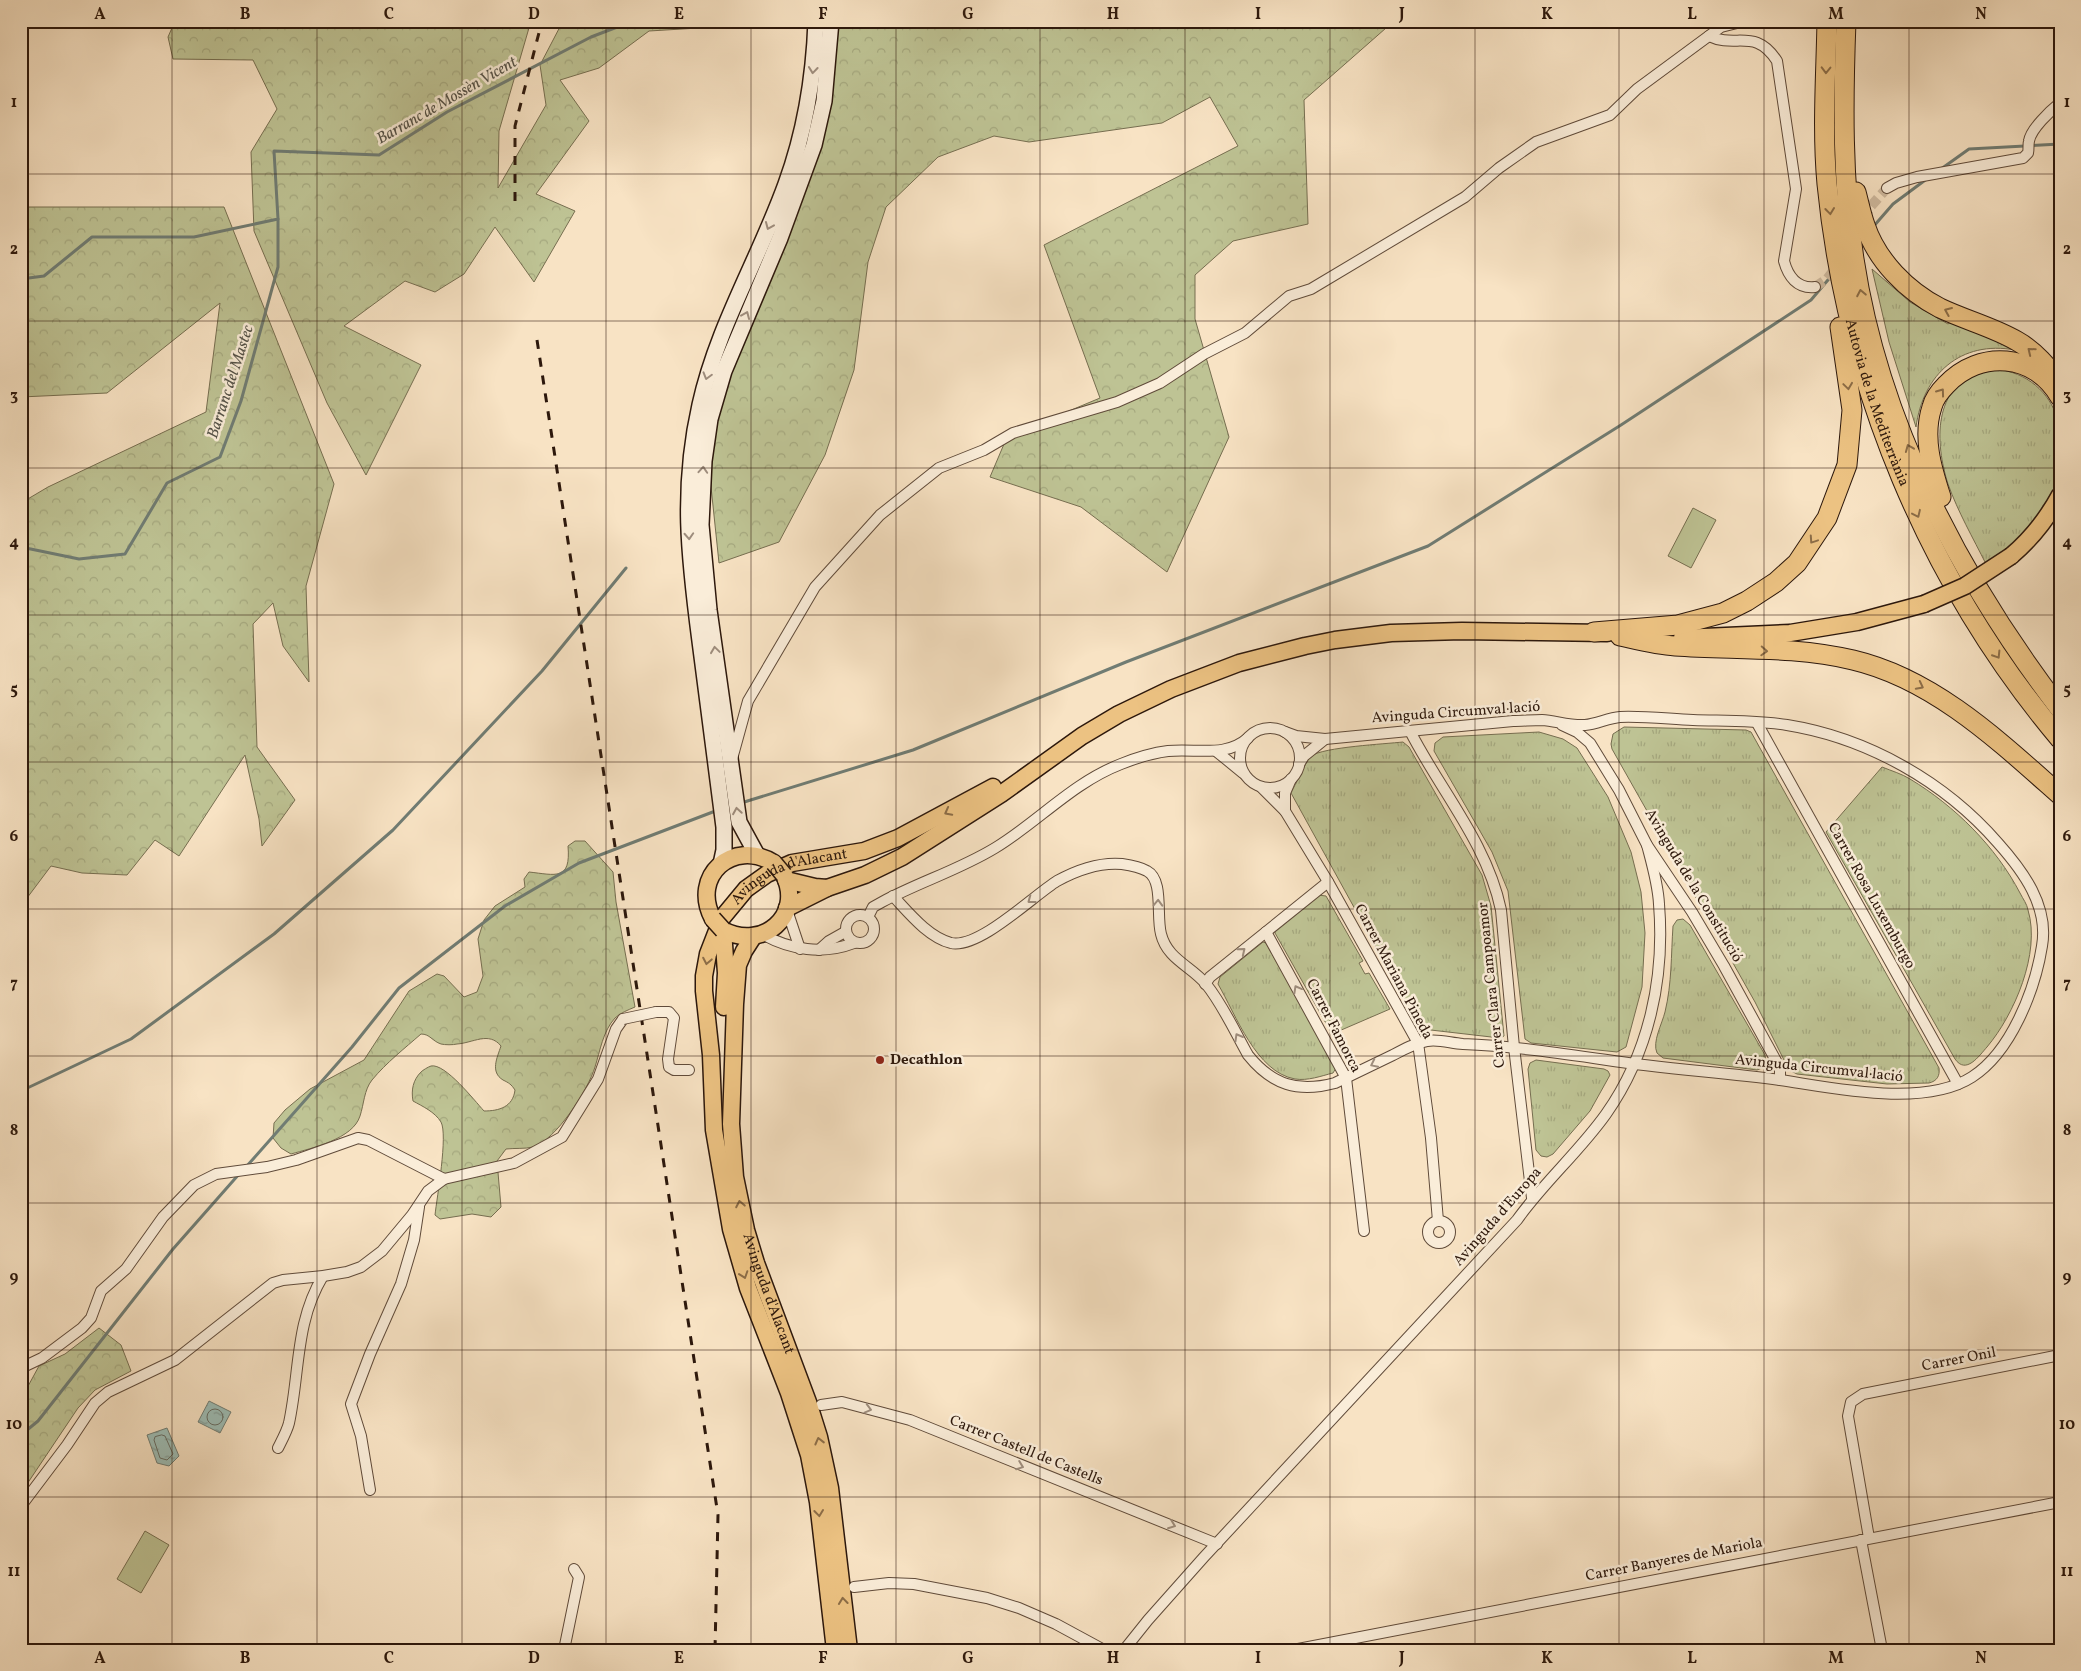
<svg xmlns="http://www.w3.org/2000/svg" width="2081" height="1671" viewBox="0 0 2081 1671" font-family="Vollkorn,serif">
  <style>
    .grass { fill: url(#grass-tufts); stroke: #766e50 }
    .forest { fill: url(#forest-crowns); stroke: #766e50 }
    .green { fill: #bec394; stroke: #766e50 }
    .water { fill: url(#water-ripples); stroke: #707c73 }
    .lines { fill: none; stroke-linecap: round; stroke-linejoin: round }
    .shore { stroke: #656b62; stroke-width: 1 }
    .stream { stroke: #707c73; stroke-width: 3 }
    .minor-tunnel { stroke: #cfba9f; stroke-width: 10; stroke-dasharray: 10 5; stroke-linecap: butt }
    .minor-casing { stroke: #604b3a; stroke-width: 12 }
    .secondary-casing { stroke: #2d180c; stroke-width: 18 }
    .primary-casing { stroke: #2d180c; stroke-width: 19 }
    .motorway-casing { stroke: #2d180c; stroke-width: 21 }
    .minor { stroke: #faedd9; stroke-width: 10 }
    .secondary { stroke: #faedd9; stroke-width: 15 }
    .primary { stroke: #ecc282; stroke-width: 16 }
    .motorway { stroke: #ecc282; stroke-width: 19 }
    .rail { stroke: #2d180c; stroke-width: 3; stroke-dasharray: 9 9; stroke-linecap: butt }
    .minor-bridge-casing { stroke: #604b3a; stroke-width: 12; stroke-linecap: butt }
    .primary-bridge-casing { stroke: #2d180c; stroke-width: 19; stroke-linecap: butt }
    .minor-bridge { stroke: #faedd9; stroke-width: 10 }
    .primary-bridge { stroke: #ecc282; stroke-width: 16 }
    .oneway { stroke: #9e8d7d }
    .oneway2 { stroke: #8c6d47 }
    .grid { fill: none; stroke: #2d180c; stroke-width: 1; stroke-opacity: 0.55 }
    .poi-dot { fill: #8f2418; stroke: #faedd9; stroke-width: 2 }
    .labels { text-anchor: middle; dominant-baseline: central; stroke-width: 5; stroke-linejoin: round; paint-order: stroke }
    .street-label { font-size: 15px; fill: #2d180c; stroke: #faedd9 }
    .poi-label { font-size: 15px; font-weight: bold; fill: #2d180c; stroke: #faedd9; text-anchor: start }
    .water-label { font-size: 16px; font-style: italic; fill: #545248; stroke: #faedd9 }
    .neatline { fill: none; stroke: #2d180c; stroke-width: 2 }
    .grid-label { font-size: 16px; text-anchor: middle; font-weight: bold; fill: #2d180c }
  </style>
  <defs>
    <pattern id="grass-tufts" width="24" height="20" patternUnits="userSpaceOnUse" patternTransform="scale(1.25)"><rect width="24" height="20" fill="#bec394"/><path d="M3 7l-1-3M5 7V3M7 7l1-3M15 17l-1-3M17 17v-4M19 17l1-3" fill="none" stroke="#a4a77e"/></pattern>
    <pattern id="forest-crowns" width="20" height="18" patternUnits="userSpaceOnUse" patternTransform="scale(1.25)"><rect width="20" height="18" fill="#bec394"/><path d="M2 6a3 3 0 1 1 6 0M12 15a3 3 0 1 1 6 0" fill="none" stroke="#a4a77e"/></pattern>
    <pattern id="water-ripples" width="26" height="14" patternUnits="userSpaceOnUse" patternTransform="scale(1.25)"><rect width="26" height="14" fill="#9dbeb7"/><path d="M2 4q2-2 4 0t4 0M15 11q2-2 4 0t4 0" fill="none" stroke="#809993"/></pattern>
  </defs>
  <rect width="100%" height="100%" fill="#f8e3c4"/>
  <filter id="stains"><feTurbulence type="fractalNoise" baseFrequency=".004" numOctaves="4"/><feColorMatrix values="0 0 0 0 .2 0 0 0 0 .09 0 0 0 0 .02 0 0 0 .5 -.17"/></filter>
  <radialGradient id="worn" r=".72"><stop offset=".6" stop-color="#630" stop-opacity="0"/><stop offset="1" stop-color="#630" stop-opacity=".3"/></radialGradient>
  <g class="grass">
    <path d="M1872 269 1910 302 1948 324 1954 320 2015 350C1961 340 1923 374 1916 427L1889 342Z"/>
    <path d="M2002 370C2031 375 2053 396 2059 425 2061 434 2060 446 2060 456 2060 470 2060 483 2053 497 2038 525 2012 547 1986 564 1973 538 1958 512 1948 484 1935 443 1932 386 1983 371 1989 369 1996 370 2002 370Z"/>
    <path d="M1624 727 1746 730 1751 732 1939 1068C1940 1076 1937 1081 1929 1083L1887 1084 1797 1074 1789 1070 1755 1002 1612 749 1611 744 1613 734Z"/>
    <path d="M1539 732 1563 739 1577 748 1608 797 1631 852 1641 892 1645 933 1642 987 1626 1047 1617 1052 1531 1043 1525 1039 1508 891 1492 852 1434 751 1435 743 1443 737Z"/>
    <path d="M1403 742 1409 747 1482 875 1491 906 1504 1036 1500 1038 1422 1029 1420 1027 1291 793C1293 789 1308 758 1311 756 1324 747 1385 744 1403 742Z"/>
    <path d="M1882 767C1892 771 1902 774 1910 779 1955 806 1996 847 2020 893 2023 899 2027 904 2028 910 2041 953 2014 1015 1987 1047 1979 1056 1966 1075 1955 1059L1826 832Z"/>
    <path d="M1318 895 1326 896 1363 961 1359 963 1365 974 1369 973 1390 1009 1332 1034 1275 933V931Z"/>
    <path d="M1683 919 1690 925 1765 1055 1766 1063 1762 1068 1757 1070 1663 1058 1657 1053C1652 1042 1662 1024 1665 1012 1672 983 1671 955 1673 926L1677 920Z"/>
    <path d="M1263 942 1266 943 1336 1068 1333 1073C1321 1076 1308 1081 1295 1079 1256 1072 1236 1015 1218 984L1220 977Z"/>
    <path d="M1536 1060 1604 1069 1608 1071 1610 1075 1590 1111 1553 1154 1547 1157 1541 1156 1536 1150 1528 1069 1530 1063Z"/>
  </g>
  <g class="forest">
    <path d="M175 21H231L238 24V21H531L499 131 498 188 546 105 540 65 563 21H803V27H715L649 31 599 68 560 80 589 121 536 194 575 211 534 282 495 227 464 274 435 292 405 281 344 326 421 365 366 475 327 403 254 231 251 152 277 109 253 60 173 59 168 37Z"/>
    <path d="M828 21H1394L1304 100 1308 224 1233 241 1195 275V319L1229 437 1167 572 1081 507 990 477 1007 437 1100 398 1044 245 1238 146 1210 97 1162 123 1029 142 994 136 938 157 886 207 868 262 854 370 825 455 779 542 719 563 706 439 816 140Z"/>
    <path d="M21 207H224L334 484 306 586 309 682 283 646 273 603 253 624 257 747 295 800 262 846 259 819 245 755 179 856 155 840 127 875 82 873 51 866 21 906V503L48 487 206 412 220 303 107 393 21 397Z"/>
    <path d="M575 841H585L613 872 616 902 635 1007C628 1010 620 1013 615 1018 603 1031 600 1051 595 1067 588 1090 556 1140 533 1147 525 1149 515 1148 506 1149L497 1161 501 1207 491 1217 472 1214 440 1219 435 1215C437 1197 448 1135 441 1122 435 1112 422 1106 413 1101 411 1090 413 1080 421 1072 423 1070 428 1067 431 1066 445 1063 474 1100 484 1111 499 1111 513 1107 515 1090 511 1084 509 1083 503 1080 490 1072 497 1058 501 1046 489 1031 473 1043 457 1044 453 1045 445 1045 441 1044 432 1041 430 1034 421 1034 405 1048 386 1063 372 1080 364 1090 364 1104 360 1116 353 1139 312 1148 291 1154L281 1148 273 1138 274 1123 285 1110 310 1089 364 1060 409 991 437 974 444 976 464 997 477 992 483 976 478 939 484 920 495 906 525 887 524 879 529 872C556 875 571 881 568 846Z"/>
    <path d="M99 1328 121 1345 131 1371 95 1390 78 1408 21 1493V1399L39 1366 65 1354Z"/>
  </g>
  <g class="green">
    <path d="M1693 508 1716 520 1691 568 1668 556Z"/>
    <path d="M145 1531 169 1545 141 1593 117 1579Z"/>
  </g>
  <g class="water">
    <path d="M209 1401 231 1412 220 1433 198 1422Z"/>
    <path d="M167 1428 179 1456 169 1466 157 1463 147 1435Z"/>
  </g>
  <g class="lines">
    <g class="shore">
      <circle cx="215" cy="1417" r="8"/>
      <path d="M162 1435 165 1436 173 1454 167 1460 160 1458 154 1440 155 1437Z"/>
    </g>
    <g class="stream">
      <path d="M1941 169 1969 149 2060 144"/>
      <path d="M1873 227 1893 204 1928 178"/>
      <path d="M21 279 44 276 92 237H194L278 219 274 151 379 155 447 112 591 37 633 21"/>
      <path d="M21 547 79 559 125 554 167 483 220 457 241 401 278 267V219"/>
      <path d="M741 803 913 750 1126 662 1428 546 1621 425 1811 300 1833 274"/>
      <path d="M21 1091 131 1039 274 934 393 830 542 671 626 568"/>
      <path d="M246 1167 352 1047 399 988 505 906 579 863 718 810"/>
      <path d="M21 1435 38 1421 173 1249 240 1173"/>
    </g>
    <g class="minor-tunnel">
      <path d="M1864 219 1871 206 1887 188"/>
      <path d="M1815 287 1827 279 1839 264"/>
    </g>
    <g class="minor-casing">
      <g id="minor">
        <path d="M1904 23 1920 21"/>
        <path d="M1709 36C1736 49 1755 27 1777 61L1796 189 1784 261C1788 276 1797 289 1815 287"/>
        <path d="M1887 188 1896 183 1917 177 2023 158 2028 153C2029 149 2028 145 2029 141 2031 129 2050 111 2060 103"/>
        <path d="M1757 723 1958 1084"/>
        <path d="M1562 725 1577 732 1590 743 1619 790 1647 845 1692 912 1724 966 1780 1068V1080"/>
        <circle cx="1270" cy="758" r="30"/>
        <path d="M1410 731C1440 790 1487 843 1501 910L1514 1047 1532 1198"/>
        <path d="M1216 751 1243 773"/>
        <path d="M732 759 748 701 815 587 880 515 939 468 984 450 1013 433 1117 402 1160 383 1204 354 1245 333 1289 296 1311 289 1465 197 1499 168 1536 142 1610 115 1637 89 1721 27 1741 22 1757 21"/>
        <path d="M1299 764 1304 756 1325 739"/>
        <path d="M1261 787 1285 811V793L1291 779"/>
        <path d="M1285 811 1327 880 1418 1043 1431 1138 1438 1221"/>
        <path d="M893 896C909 913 928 937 951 943 979 949 1033 896 1057 881 1077 870 1099 862 1122 864 1129 865 1140 867 1147 871 1164 880 1156 916 1161 934 1167 959 1191 966 1206 984 1223 1005 1235 1032 1248 1055 1272 1085 1298 1093 1335 1083 1354 1074 1374 1064 1393 1055 1404 1049 1415 1043 1427 1041 1439 1039 1450 1043 1463 1044 1511 1046 1559 1053 1607 1060 1664 1069 1722 1072 1780 1080 1834 1088 1924 1108 1972 1077 2011 1052 2035 990 2042 946 2049 906 2023 871 1998 843 1945 782 1868 738 1787 725 1756 720 1724 721 1693 720 1669 719 1644 716 1620 717 1608 718 1597 724 1585 725 1570 726 1556 721 1542 720 1532 720 1522 721 1513 721L1325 739 1296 736 1285 732"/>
        <path d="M787 910 800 949"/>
        <circle cx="860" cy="929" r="14"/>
        <path d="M868 917 873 907 882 902C919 882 959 870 995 848 1038 822 1072 783 1121 764 1136 758 1152 753 1168 751 1196 748 1226 758 1248 738"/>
        <path d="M1266 932 1346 1078 1364 1231"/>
        <path d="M762 934C790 950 823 955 854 943"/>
        <path d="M819 950 829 941 845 932"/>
        <path d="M1205 984 1210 977 1328 882"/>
        <path d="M656 1012H669L674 1018 668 1059 669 1067 674 1070H689"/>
        <circle cx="1439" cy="1232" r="11"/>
        <path d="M21 1368 42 1358 82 1328 91 1318 101 1291 126 1269 163 1217 194 1185 216 1174 267 1167 296 1160 358 1138 368 1140 444 1179 514 1163 562 1137 598 1079 616 1029 623 1019"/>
        <path d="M821 1405 842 1402 910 1420 1217 1544"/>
        <path d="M278 1448C282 1440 287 1431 289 1423 300 1372 295 1322 323 1276"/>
        <path d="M370 1490 361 1436 351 1404 370 1354 401 1284 414 1240 419 1207"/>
        <path d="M21 1506 67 1445 95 1403 108 1392 175 1360 273 1283 283 1280 323 1276 347 1272 361 1267 382 1251 412 1215 428 1191 444 1179"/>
        <path d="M1869 1538 1848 1416 1851 1402 1863 1394 2060 1355"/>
        <path d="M1861 1540 1882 1650"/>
        <path d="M854 1587 889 1583 914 1584 987 1598 1019 1608 1056 1624 1104 1650"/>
        <path d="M564 1650 579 1577 574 1569"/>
        <path d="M1124 1650 1148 1620 1204 1557 1517 1220C1544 1182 1579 1152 1606 1114 1649 1053 1665 978 1659 904 1658 884 1652 864 1647 845"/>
        <path d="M1293 1650 2060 1502"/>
        <path d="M2053 1650 2060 1649"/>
      </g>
    </g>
    <g class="secondary-casing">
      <g id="secondary">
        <path d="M757 855 739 822 709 610 701 525 704 461 710 419 724 371 780 238 814 145 824 101 831 21"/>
        <path d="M721 864 724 850V827C716 764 708 703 700 641 689 557 681 489 700 405 717 327 759 259 786 184 805 132 814 77 816 21"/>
      </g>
    </g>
    <g class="primary-casing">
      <g id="primary">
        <path d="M2011 556C2031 539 2047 519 2060 495"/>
        <path d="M1682 638 1790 633 1857 622 1924 604"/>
        <path d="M786 880 815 887 827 888"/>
        <path d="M787 908 827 888 865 875 902 857 1001 794 1082 736 1119 714 1171 689 1239 663 1305 646 1335 640 1391 633 1462 631 1607 633"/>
        <path d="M713 919C690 876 733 838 774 863"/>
        <path d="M723 930 726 973 724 1007"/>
        <path d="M723 930C762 951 804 916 784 875"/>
        <path id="s1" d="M753 937 744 951 738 965 735 1004 731 1124 735 1177 746 1230 756 1263 808 1402 819 1437 830 1488 849 1650"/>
        <path id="s2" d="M835 1650 818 1502 809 1455 789 1393 748 1288 731 1229 714 1130 711 1055 704 991V976L708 954 722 918 746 889 767 874 792 863 864 851 898 838 993 787"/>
      </g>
    </g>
    <g class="motorway-casing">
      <g id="motorway">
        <path id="s3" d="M1827 21C1826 75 1822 130 1827 184 1847 387 1929 583 2060 739"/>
        <path d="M1846 21C1843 101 1842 180 1854 259 1879 424 1960 578 2060 709"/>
        <path d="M1856 192C1859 203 1861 214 1865 225 1877 261 1907 291 1940 308 1965 320 1993 327 2017 341 2035 351 2048 367 2060 383"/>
        <path d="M1941 497C1932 469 1922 437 1932 407 1934 399 1940 391 1946 385 1980 349 2035 353 2060 397"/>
        <path d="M1594 632 1678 625 1723 613 1747 601 1776 582 1797 563 1827 518 1847 465 1852 410 1840 327"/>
        <path d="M1620 636C1638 640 1657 645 1675 646 1734 650 1795 646 1853 660 1934 679 1999 741 2060 795"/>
      </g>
    </g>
    <use href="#minor" class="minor"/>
    <use href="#secondary" class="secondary"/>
    <use href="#primary" class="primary"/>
    <use href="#motorway" class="motorway"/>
    <g class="rail">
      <path d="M515 201V126L542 21"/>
      <path d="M537 340 718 1515 715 1650"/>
    </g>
    <g class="minor-bridge-casing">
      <g id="minor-bridge">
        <path d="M1805 21 1904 23"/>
        <path d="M623 1019 656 1012"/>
      </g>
    </g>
    <g class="primary-bridge-casing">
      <g id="primary-bridge">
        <path d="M1924 604 1965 586 2011 556"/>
        <path d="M774 863 784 875"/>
        <path d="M713 919 723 930"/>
      </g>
    </g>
    <use href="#minor-bridge" class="minor-bridge"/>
    <use href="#primary-bridge" class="primary-bridge"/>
  </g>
  <defs><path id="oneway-chevron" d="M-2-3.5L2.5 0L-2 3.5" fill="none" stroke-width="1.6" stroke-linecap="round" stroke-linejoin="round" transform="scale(1.25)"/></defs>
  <g class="oneway">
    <use href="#oneway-chevron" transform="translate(813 70) rotate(96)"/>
    <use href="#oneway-chevron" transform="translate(769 226) rotate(113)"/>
    <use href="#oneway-chevron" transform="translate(746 315) rotate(-67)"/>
    <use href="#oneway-chevron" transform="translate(707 376) rotate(106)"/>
    <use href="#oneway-chevron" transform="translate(703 470) rotate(-86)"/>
    <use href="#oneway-chevron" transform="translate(689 536) rotate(87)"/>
    <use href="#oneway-chevron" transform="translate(715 650) rotate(-98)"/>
    <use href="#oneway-chevron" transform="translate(737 811) rotate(-99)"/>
    <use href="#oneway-chevron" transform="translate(1031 900) rotate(143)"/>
    <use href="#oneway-chevron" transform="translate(1158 903) rotate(-88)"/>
    <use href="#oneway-chevron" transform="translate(1242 951) rotate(-39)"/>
    <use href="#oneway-chevron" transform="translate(1297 989) rotate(-119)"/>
    <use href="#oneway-chevron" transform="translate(1238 1037) rotate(-120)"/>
    <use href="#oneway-chevron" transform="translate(1374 1064) rotate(154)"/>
    <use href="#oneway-chevron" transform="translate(868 1409) rotate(15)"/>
    <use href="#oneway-chevron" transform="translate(1020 1466) rotate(21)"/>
    <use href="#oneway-chevron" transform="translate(1172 1525) rotate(21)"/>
  </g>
  <g class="oneway2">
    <use href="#oneway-chevron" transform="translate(1826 70) rotate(91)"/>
    <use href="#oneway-chevron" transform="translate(1830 211) rotate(83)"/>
    <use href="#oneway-chevron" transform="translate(1861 293) rotate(-101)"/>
    <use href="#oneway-chevron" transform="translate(1948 311) rotate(-157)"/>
    <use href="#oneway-chevron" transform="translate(2031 351) rotate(-141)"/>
    <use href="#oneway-chevron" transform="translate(1848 386) rotate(82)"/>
    <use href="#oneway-chevron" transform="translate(1941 392) rotate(-54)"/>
    <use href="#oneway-chevron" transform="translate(1909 448) rotate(-112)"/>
    <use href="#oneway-chevron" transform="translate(1917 514) rotate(65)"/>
    <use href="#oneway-chevron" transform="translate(1813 540) rotate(124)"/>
    <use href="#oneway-chevron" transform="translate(1764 651) rotate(3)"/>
    <use href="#oneway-chevron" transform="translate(1997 655) rotate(58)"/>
    <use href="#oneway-chevron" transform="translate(1920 686) rotate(27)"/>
    <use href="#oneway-chevron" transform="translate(948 812) rotate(152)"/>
    <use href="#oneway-chevron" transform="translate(707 961) rotate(101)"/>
    <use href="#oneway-chevron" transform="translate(740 1204) rotate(-101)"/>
    <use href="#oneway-chevron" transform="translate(744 1275) rotate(71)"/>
    <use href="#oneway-chevron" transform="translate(819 1441) rotate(-104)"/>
    <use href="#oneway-chevron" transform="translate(819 1513) rotate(83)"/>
    <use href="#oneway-chevron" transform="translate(843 1601) rotate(-96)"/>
  </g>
  <path class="grid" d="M172 21V1650M317 21V1650M462 21V1650M606 21V1650M751 21V1650M896 21V1650M1040 21V1650M1185 21V1650M1330 21V1650M1475 21V1650M1619 21V1650M1764 21V1650M1909 21V1650M21 174H2060M21 321H2060M21 468H2060M21 615H2060M21 762H2060M21 909H2060M21 1056H2060M21 1203H2060M21 1350H2060M21 1497H2060"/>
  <circle class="poi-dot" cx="880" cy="1060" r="5"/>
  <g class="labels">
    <g class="street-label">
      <text stroke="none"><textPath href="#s3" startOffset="388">Autovia de la Mediterrània</textPath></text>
      <text transform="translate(1456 713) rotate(-4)">Avinguda Circumval·lació</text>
      <text stroke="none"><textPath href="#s2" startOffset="835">Avinguda d'Alacant</textPath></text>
      <text transform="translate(1693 886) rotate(59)">Avinguda de la Constitució</text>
      <text transform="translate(1871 896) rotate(61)">Carrer Rosa Luxemburgo</text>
      <text transform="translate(1393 972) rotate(62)">Carrer Mariana Pineda</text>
      <text transform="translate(1492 985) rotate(-96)">Carrer Clara Campoamor</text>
      <text transform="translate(1333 1026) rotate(63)">Carrer Famorca</text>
      <text transform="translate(1819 1069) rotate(6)">Avinguda Circumval·lació</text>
      <text transform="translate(1498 1217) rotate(-49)">Avinguda d'Europa</text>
      <text stroke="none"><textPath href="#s1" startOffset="366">Avinguda d'Alacant</textPath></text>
      <text transform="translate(1959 1360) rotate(-11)">Carrer Onil</text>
      <text transform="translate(1026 1451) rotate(22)">Carrer Castell de Castells</text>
      <text transform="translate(1674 1560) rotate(-11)">Carrer Banyeres de Mariola</text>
    </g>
    <g class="poi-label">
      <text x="890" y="1060">Decathlon</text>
    </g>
    <g class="water-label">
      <text transform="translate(447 101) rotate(-30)">Barranc de Mossèn Vicent</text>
      <text transform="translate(231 382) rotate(-72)">Barranc del Mastec</text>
    </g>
  </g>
  <rect width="2081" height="1671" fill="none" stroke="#f8e3c4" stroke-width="55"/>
  <rect x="28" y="28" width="2026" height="1616" class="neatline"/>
  <g class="grid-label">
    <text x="100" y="19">A</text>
    <text x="245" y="19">B</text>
    <text x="389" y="19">C</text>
    <text x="534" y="19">D</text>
    <text x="679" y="19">E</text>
    <text x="823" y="19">F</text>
    <text x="968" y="19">G</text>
    <text x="1113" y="19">H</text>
    <text x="1258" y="19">I</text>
    <text x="1402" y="19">J</text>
    <text x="1547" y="19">K</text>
    <text x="1692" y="19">L</text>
    <text x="1836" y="19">M</text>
    <text x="1981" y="19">N</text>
    <text x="14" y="107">1</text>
    <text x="2067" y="107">1</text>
    <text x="14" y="254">2</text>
    <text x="2067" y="254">2</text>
    <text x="14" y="400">3</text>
    <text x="2067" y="400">3</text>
    <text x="14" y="547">4</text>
    <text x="2067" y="547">4</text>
    <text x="14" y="694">5</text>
    <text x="2067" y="694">5</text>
    <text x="14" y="841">6</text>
    <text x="2067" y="841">6</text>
    <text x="14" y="988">7</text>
    <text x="2067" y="988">7</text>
    <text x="14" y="1135">8</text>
    <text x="2067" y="1135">8</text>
    <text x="14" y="1282">9</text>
    <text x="2067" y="1282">9</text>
    <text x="14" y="1429">10</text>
    <text x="2067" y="1429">10</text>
    <text x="14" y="1576">11</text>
    <text x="2067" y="1576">11</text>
    <text x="100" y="1663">A</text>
    <text x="245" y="1663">B</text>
    <text x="389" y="1663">C</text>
    <text x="534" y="1663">D</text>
    <text x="679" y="1663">E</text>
    <text x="823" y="1663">F</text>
    <text x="968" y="1663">G</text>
    <text x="1113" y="1663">H</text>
    <text x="1258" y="1663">I</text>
    <text x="1402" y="1663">J</text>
    <text x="1547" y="1663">K</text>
    <text x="1692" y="1663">L</text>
    <text x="1836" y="1663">M</text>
    <text x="1981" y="1663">N</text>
  </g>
  <rect width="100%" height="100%" filter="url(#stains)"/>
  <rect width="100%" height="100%" fill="url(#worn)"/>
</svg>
